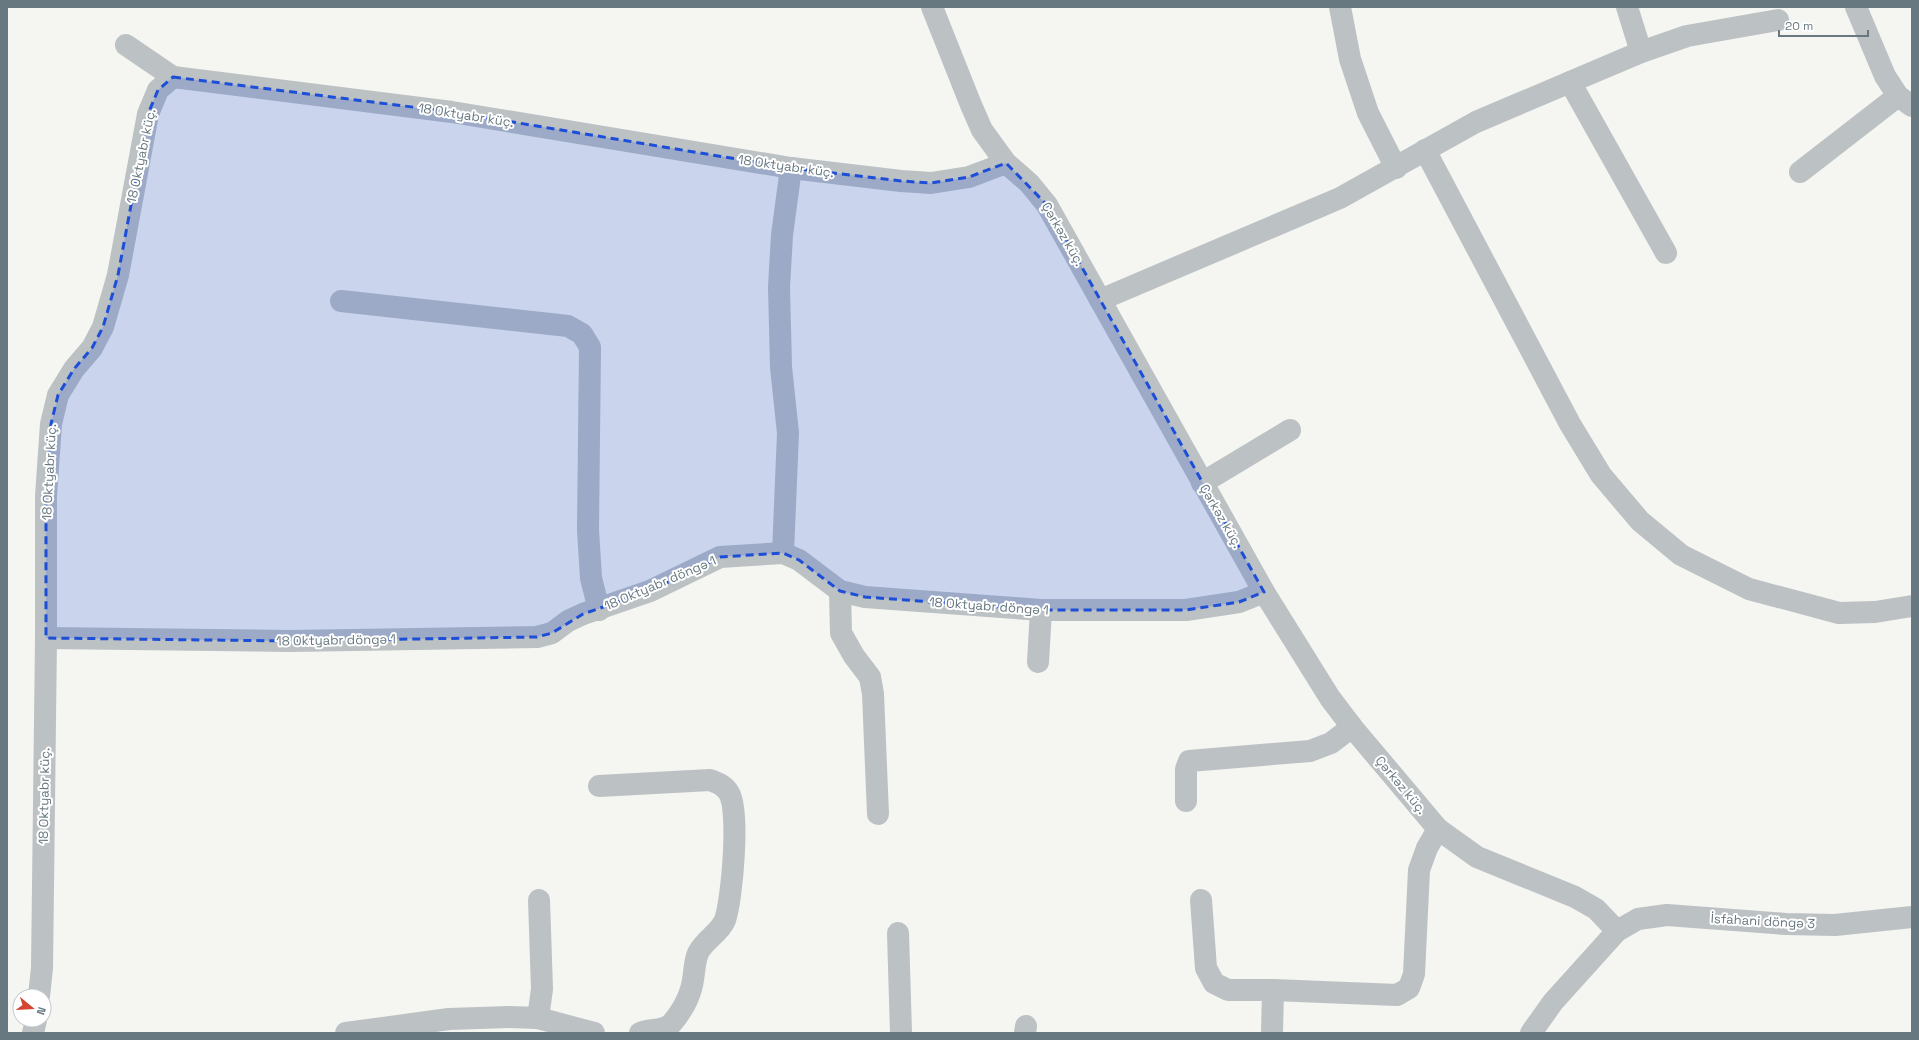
<svg xmlns="http://www.w3.org/2000/svg" width="1919" height="1040" viewBox="0 0 1919 1040" font-family="'Space Grotesk',sans-serif">
  <style>
    .lines { fill: none; stroke-linecap: round; stroke-linejoin: round }
    .minor { stroke: #bcc1c3; stroke-width: 22 }
    .marked { fill: #1d4ed8; fill-opacity: 0.2; stroke: #1d4ed8; stroke-width: 3; stroke-dasharray: 8 5; stroke-linejoin: round }
    .labels { text-anchor: middle; dominant-baseline: central; stroke-width: 4; stroke-linejoin: round; paint-order: stroke }
    .street-label { font-size: 13px; fill: #677880; stroke: #fff }
  </style>
  <rect width="100%" height="100%" fill="#f5f5f2"/>
  <g class="lines">
    <g class="minor">
      <path d="M932 7 971 105 982 130 1006 163 1029 183 1047 205 1264 592 1330 698 1352 727 1438 829 1477 857 1575 897 1596 909 1617 931"/>
      <path d="M1340 7 1350 59 1368 113 1396 168"/>
      <path d="M1627 7 1641 52"/>
      <path d="M1856 7 1885 76 1898 96 1912 106"/>
      <path d="M126 45 173 77"/>
      <path d="M1570 82 1666 253"/>
      <path d="M1425 150 1570 424 1601 475 1640 521 1681 555 1749 589 1839 613 1875 612 1912 606"/>
      <path d="M1800 172 1898 96"/>
      <path d="M1100 300 1340 198 1476 122 1641 52 1687 36 1778 20"/>
      <path d="M341 301 568 326 582 334 590 347 588 530 591 578 599 610"/>
      <path d="M1202 483 1290 430"/>
      <path d="M783 553 788 433 781 367 779 287 782 235 791 168"/>
      <path d="M840 591 841 633 854 656 870 677 873 694 878 814"/>
      <path d="M46 638 289 641 537 637 552 633 568 621 583 614 650 591 720 557 783 553 799 560 840 591 865 597 1041 610H1186L1239 602 1264 592"/>
      <path d="M1038 662 1041 610"/>
      <path d="M599 786 710 780C718 783 724 785 729 793 740 811 732 900 725 920 720 933 704 940 698 953 693 965 695 980 690 992 687 1002 679 1015 672 1023 664 1032 650 1028 640 1033"/>
      <path d="M1186 801V769L1189 761 1310 751 1331 743 1352 727"/>
      <path d="M1201 900 1206 968 1214 983 1228 990H1273L1397 995 1409 988 1414 974 1419 870 1427 848 1438 829"/>
      <path d="M898 933 901 1033"/>
      <path d="M39 996 42 968 46 638V496L51 424 58 395 74 369 92 348 103 327 118 275 148 114 158 90 173 77 452 112 791 168 901 181 931 183 969 177 1006 163"/>
      <path d="M538 1018 542 989 539 900"/>
      <path d="M33 1033 36 1020"/>
      <path d="M346 1033 449 1019 509 1017 538 1018 594 1033"/>
      <path d="M1025 1033 1026 1026"/>
      <path d="M1272 1033 1273 990"/>
      <path d="M1531 1033 1553 1002 1617 931 1638 919 1667 915 1786 924 1835 925 1912 917"/>
    </g>
  </g>
  <path class="marked" d="M173 77 452 112 791 168 901 181 931 183 969 177 1006 163 1047 205 1264 592 1239 602 1186 610H1041L865 597 840 591 799 560 783 553 720 557 650 591 583 614 552 633 537 637 289 641 46 638V496L51 424 58 395 74 369 92 348 103 327 118 275 148 114 158 90Z"/>
  <g class="labels">
    <g class="street-label">
      <text transform="translate(466 115) rotate(9)">18 Oktyabr küç.</text>
      <text transform="translate(141 156) rotate(-78)">18 Oktyabr küç.</text>
      <text transform="translate(786 166) rotate(8)">18 Oktyabr küç.</text>
      <text transform="translate(1063 234) rotate(60)">Çərkəz küç.</text>
      <text transform="translate(49 472) rotate(-87)">18 Oktyabr küç.</text>
      <text transform="translate(1221 516) rotate(60)">Çərkəz küç.</text>
      <text transform="translate(660 583) rotate(-23)">18 Oktyabr döngə 1</text>
      <text transform="translate(989 606) rotate(4)">18 Oktyabr döngə 1</text>
      <text transform="translate(336 640) rotate(-1)">18 Oktyabr döngə 1</text>
      <text transform="translate(1401 785) rotate(50)">Çərkəz küç.</text>
      <text transform="translate(44 796) rotate(-89)">18 Oktyabr küç.</text>
      <text transform="translate(1763 921) rotate(3)">İsfahani döngə 3</text>
    </g>
  </g>
  <rect width="1919" height="1040" fill="none" stroke="#677880" stroke-width="16"/>
  <g transform="translate(32 1008) rotate(108)"><circle r="19" fill="#ffffff" stroke="#c2c9cc"/>
  <path d="M0-3L7 15L0 10L-7 15Z" fill="#d44533"/>
  <text y="-6" font-size="11" font-weight="bold" text-anchor="middle" fill="#677880">N</text>
  </g>
  <path d="M1779 30v6h89v-6" fill="none" stroke="#677880" stroke-width="2"/>
  <text x="1785" y="30" font-size="12" fill="#677880" stroke="#ffffff" stroke-width="3" paint-order="stroke">20 m</text>
</svg>
